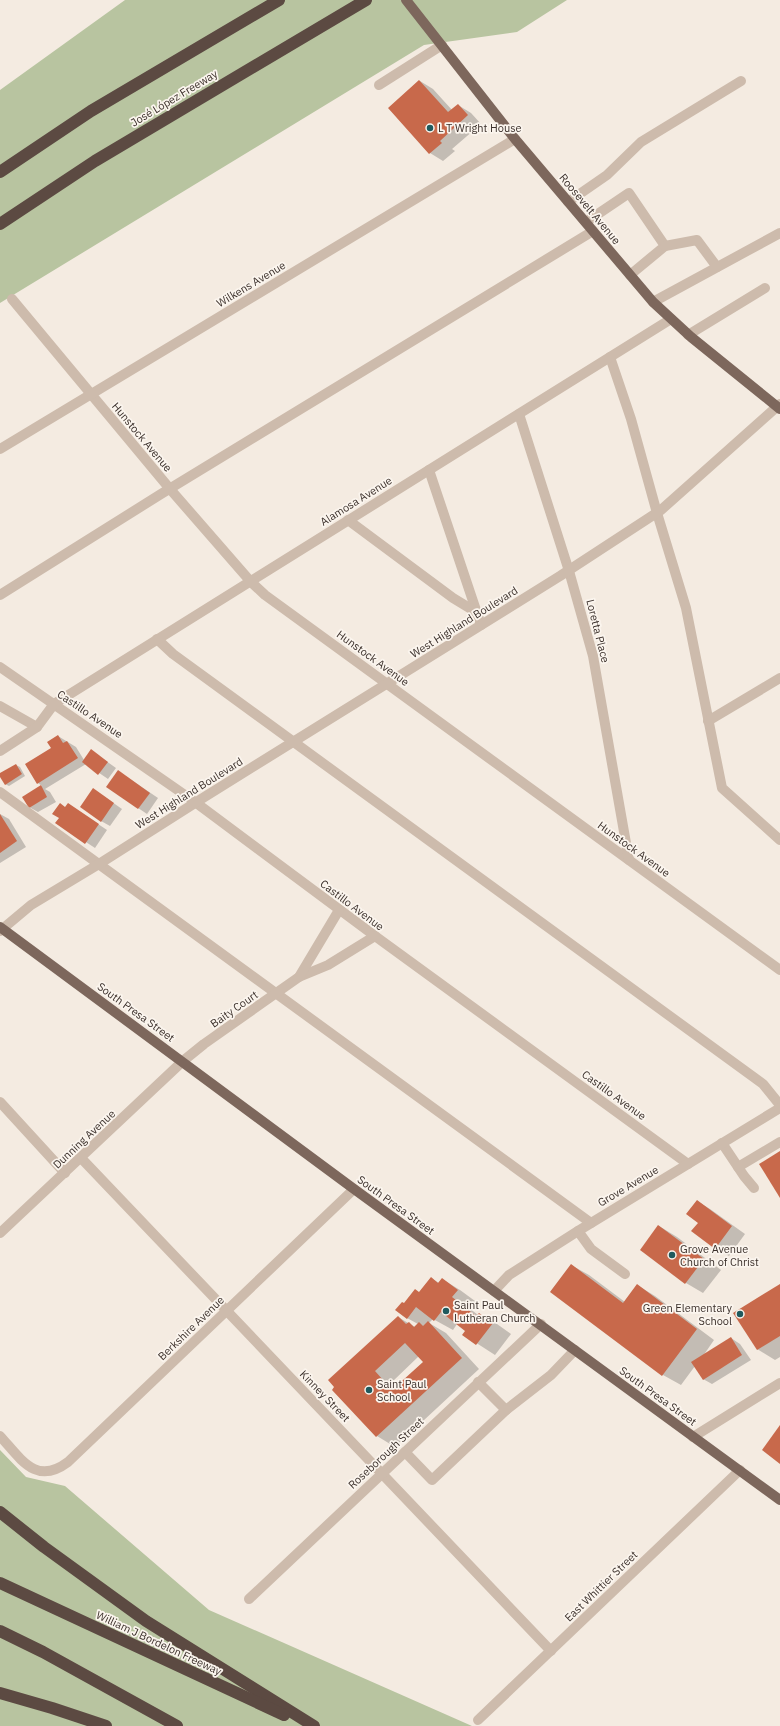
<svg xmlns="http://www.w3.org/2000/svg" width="780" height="1726" viewBox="0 0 780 1726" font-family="'IBM Plex Sans',sans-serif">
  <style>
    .green { fill: #b8c4a0 }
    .shadow { fill: #0003; fill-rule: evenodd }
    .building { fill: #c8694b; fill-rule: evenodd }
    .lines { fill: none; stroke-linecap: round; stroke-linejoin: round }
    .minor { stroke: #cdbbac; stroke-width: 10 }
    .major { stroke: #7d675c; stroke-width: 10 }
    .highway { stroke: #5c4a42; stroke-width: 12 }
    .poi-dot { fill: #1f5a5e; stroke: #fbf5ee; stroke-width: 1.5 }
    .labels { text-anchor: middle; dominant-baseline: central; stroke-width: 3.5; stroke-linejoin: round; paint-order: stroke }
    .street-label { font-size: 11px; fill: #3b302b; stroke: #fbf5ee }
    .poi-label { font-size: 11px; fill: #3b302b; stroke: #fbf5ee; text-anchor: start }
  </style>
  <rect width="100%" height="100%" fill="#f4ebe1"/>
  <g class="green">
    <path d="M125 0H567L517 32 424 45 0 303V90Z"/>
    <path d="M0 1450 26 1477 65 1486 209 1610 472 1726H0Z"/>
  </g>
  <g class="shadow">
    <path d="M420 81 433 89 452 110 458 105 471 113 481 124 452 149 455 151 443 161 430 153Z"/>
    <path d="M58 736 76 747 84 760 92 751 116 768 108 779 86 764 45 789 50 792 56 802 38 812 29 807 23 797 42 786 38 783Z"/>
    <path d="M16 765 20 767 25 776 9 786 5 784 0 775Z"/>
    <path d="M127 777 158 798 147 814 107 787Z"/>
    <path d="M102 795 122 809 110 826 101 821Z"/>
    <path d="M66 808 77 810 107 830 95 848 57 823Z"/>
    <path d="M0 814 9 819 26 847 0 863Z"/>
    <path d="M697 1201 710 1209 745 1234 729 1256 715 1248 700 1223Z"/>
    <path d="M659 1226 677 1237 721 1270 703 1293 686 1283Z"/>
    <path d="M571 1265 589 1275 625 1302 637 1285 655 1296 714 1340 703 1356 731 1338 740 1344 751 1360 712 1384 703 1379 695 1366 681 1385 663 1375 551 1291Z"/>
    <path d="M431 1278 439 1283 442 1279 460 1290 475 1301 469 1308 478 1315 479 1314 497 1324 511 1334 495 1355 464 1335 467 1331 457 1324 453 1330 433 1319 429 1323 446 1333 479 1369 395 1447 377 1436 333 1390 398 1317 415 1327 418 1324 407 1318 404 1304 420 1293ZM419 1356 424 1362 397 1387 392 1382Z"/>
    <path d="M780 1285V1357L775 1360 757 1349Z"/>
  </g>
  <g class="building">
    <path d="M419 80 448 112 458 104 468 115 440 141 442 143 429 154 388 108Z"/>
    <path d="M58 735 63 743 67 741 78 758 37 784 25 764 51 748 47 742Z"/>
    <path d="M91 749 108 762 98 775 82 762Z"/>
    <path d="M16 764 22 774 5 785 0 777V773Z"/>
    <path d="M118 770 150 793 138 809 106 787Z"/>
    <path d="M41 785 47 797 29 808 22 797Z"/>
    <path d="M93 788 114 803 101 822 80 807Z"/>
    <path d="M60 803 65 807 68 803 99 824 85 844 55 823 59 818 52 814Z"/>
    <path d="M0 814 17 841 0 853Z"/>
    <path d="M780 1151V1198L759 1164Z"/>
    <path d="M697 1200 732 1226 715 1249 691 1231 698 1223 686 1214Z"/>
    <path d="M658 1225 704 1259 685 1284 640 1250Z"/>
    <path d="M571 1264 623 1303 637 1284 697 1329 662 1376 550 1292Z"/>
    <path d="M431 1277 438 1283 442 1278 458 1290 452 1297 476 1316 479 1313 493 1323 476 1345 462 1335 465 1331 441 1312 434 1321 416 1307 407 1319 395 1310 402 1302 404 1303 415 1289 419 1292Z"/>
    <path d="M780 1284V1336L757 1350 733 1313Z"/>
    <path d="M398 1316 406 1324 409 1322 414 1327 419 1322 423 1326 428 1321 462 1358 376 1437 332 1390 334 1387 328 1380ZM405 1343 423 1362 392 1390 375 1371Z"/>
    <path d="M731 1337 742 1355 703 1380 691 1362Z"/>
    <path d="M780 1425V1464L762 1450Z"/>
  </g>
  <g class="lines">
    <g class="minor">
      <path d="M379 85 442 45"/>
      <path d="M568 202 607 175 641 142 741 81"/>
      <path d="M586 222 629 193 665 246 630 275"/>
      <path d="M665 246 697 240 717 267"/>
      <path d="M12 299 170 489 251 582 265 595 780 970"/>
      <path d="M653 302 780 233"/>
      <path d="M688 335 765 288"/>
      <path d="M610 357 631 419 657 513 686 608 722 788 780 840"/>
      <path d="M519 414 569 571 593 656 629 860"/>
      <path d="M0 449 515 139"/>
      <path d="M429 470 481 625"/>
      <path d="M348 520 453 598 476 612"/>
      <path d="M0 595 161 494 593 231"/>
      <path d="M157 639 173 654 763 1084 780 1105"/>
      <path d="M0 667 195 802 375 936 688 1164"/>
      <path d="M0 706 37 727"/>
      <path d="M708 721 780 678"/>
      <path d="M0 751 37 727 54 704 671 319"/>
      <path d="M0 792 591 1223"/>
      <path d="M0 931 31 905 99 864 206 796 560 576 661 510 780 404"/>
      <path d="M299 977 328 965 375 936"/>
      <path d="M0 1102 65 1173"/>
      <path d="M722 1143 744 1176 754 1188"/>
      <path d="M81 1158 551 1651"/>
      <path d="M738 1167 780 1142"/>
      <path d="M578 1231 591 1249 625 1274"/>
      <path d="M0 1233 183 1061 204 1044 299 977 339 910"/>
      <path d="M494 1291 509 1275 578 1231 780 1108"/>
      <path d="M478 1382 506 1410 551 1375 575 1350"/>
      <path d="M0 1436C21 1459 36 1486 68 1462L354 1189"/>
      <path d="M693 1437 780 1383"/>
      <path d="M405 1452 432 1480 506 1410"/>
      <path d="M249 1599 541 1324"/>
      <path d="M478 1720 740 1470"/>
    </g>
    <g class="major">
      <path d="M406 0 515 139 653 302 691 337 780 409"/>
      <path d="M0 927 354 1189 780 1500"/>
    </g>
    <g class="highway">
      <path d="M0 172 91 111 279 0"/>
      <path d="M0 224 95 161 366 0"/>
      <path d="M0 1512 44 1547 146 1621 314 1726"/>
      <path d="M0 1583 284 1715"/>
      <path d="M0 1631 43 1652 177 1726"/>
      <path d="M0 1693 52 1708 106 1726"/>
    </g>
  </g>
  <g class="poi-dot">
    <circle cx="430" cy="128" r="4"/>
    <circle cx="672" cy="1255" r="4"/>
    <circle cx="446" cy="1311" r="4"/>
    <circle cx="740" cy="1314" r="4"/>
    <circle cx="369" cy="1390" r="4"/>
  </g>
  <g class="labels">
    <g class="street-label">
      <text transform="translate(174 98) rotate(-31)">José López Freeway</text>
      <text transform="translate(590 209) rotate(50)">Roosevelt Avenue</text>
      <text transform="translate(251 284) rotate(-31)">Wilkens Avenue</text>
      <text transform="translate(142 437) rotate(50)">Hunstock Avenue</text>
      <text transform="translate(356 501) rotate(-32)">Alamosa Avenue</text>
      <text transform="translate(464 622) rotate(-32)">West Highland Boulevard</text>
      <text transform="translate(598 631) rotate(76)">Loretta Place</text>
      <text transform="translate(373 658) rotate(36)">Hunstock Avenue</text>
      <text transform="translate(90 714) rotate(34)">Castillo Avenue</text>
      <text transform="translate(189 793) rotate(-32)">West Highland Boulevard</text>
      <text transform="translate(634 849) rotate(36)">Hunstock Avenue</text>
      <text transform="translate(352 905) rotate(37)">Castillo Avenue</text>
      <text transform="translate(234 1009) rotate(-35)">Baity Court</text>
      <text transform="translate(136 1012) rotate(36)">South Presa Street</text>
      <text transform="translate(614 1095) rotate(36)">Castillo Avenue</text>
      <text transform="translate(84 1139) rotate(-43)">Dunning Avenue</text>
      <text transform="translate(628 1186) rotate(-31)">Grove Avenue</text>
      <text transform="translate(396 1205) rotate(36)">South Presa Street</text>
      <text transform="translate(191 1328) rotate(-44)">Berkshire Avenue</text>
      <text transform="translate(325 1396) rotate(46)">Kinney Street</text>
      <text transform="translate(658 1396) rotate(36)">South Presa Street</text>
      <text transform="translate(386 1453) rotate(-43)">Roseborough Street</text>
      <text transform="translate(601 1586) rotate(-44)">East Whittier Street</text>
      <text transform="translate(159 1643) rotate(25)">William J Bordelon Freeway</text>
    </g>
    <g class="poi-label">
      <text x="438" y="128">L T Wright House</text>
      <text x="680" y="1249">Grove Avenue<tspan x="680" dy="13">Church of Christ</tspan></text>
      <text x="454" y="1305">Saint Paul<tspan x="454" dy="13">Lutheran Church</tspan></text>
      <text x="732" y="1308" text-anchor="end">Green Elementary<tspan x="732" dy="13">School</tspan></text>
      <text x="377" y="1384">Saint Paul<tspan x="377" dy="13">School</tspan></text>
    </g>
  </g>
</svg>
